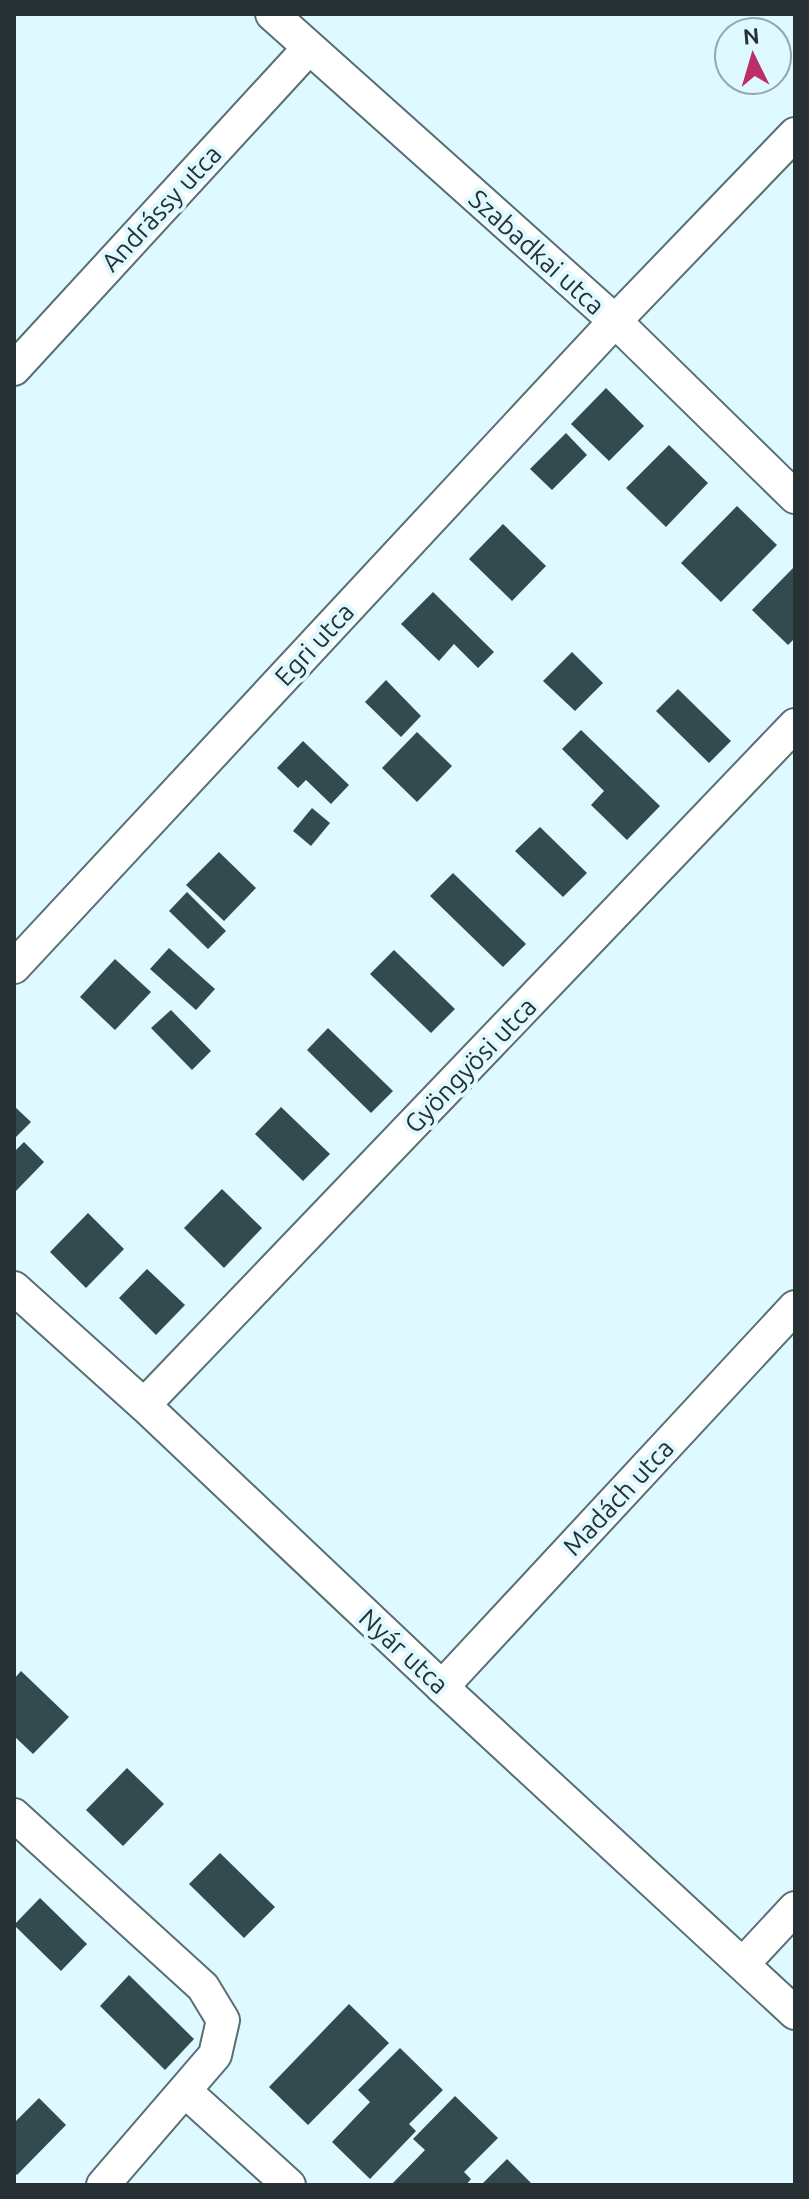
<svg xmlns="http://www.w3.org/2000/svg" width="809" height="2199" viewBox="0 0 809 2199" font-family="Ubuntu,sans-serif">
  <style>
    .building { fill: #334a4f }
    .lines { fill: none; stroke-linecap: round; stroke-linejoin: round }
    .minor-casing { stroke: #576f74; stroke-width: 36 }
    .minor { stroke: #fff; stroke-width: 32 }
    .labels { text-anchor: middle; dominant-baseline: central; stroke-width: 8; stroke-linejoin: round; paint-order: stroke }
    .street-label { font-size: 26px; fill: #273133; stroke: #def9ff }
  </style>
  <rect width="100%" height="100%" fill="#def9ff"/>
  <g class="building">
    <path d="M606 388 644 426 609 461 571 424Z"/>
    <path d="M566 433 587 455 552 490 530 469Z"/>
    <path d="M669 445 708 483 666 527 626 488Z"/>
    <path d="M737 506 777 545 721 602 681 563Z"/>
    <path d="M503 524 546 566 512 601 469 559Z"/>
    <path d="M795 566V638L788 645 752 610Z"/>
    <path d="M433 592 494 652 478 668 454 644 439 661 401 624Z"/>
    <path d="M572 652 603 683 575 711 543 681Z"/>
    <path d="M386 680 421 716 401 737 365 702Z"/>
    <path d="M678 689 731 741 709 763 656 711Z"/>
    <path d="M581 730 660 806 627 840 591 805 604 791 562 749Z"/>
    <path d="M417 732 452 766 417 802 382 768Z"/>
    <path d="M303 741 349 785 331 804 306 780 298 788 277 768Z"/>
    <path d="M312 808 330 823 311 846 293 831Z"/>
    <path d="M540 827 587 873 563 897 515 851Z"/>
    <path d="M219 852 256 888 224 921 186 885Z"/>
    <path d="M453 873 526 944 503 967 430 896Z"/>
    <path d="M187 892 226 931 208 949 169 911Z"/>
    <path d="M169 948 215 989 196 1010 150 969Z"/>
    <path d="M394 950 455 1009 431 1033 370 974Z"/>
    <path d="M115 959 151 992 115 1030 80 997Z"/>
    <path d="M171 1010 211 1051 192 1070 151 1028Z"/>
    <path d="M328 1028 393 1091 371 1113 307 1050Z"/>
    <path d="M14 1106 31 1122 14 1139Z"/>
    <path d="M281 1107 330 1154 303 1181 255 1134Z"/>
    <path d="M24 1142 44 1162 14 1193V1152Z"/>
    <path d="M222 1189 262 1228 224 1268 184 1228Z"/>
    <path d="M88 1213 124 1249 86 1288 50 1252Z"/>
    <path d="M147 1269 185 1305 156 1335 119 1298Z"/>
    <path d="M21 1671 69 1717 33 1754 14 1736V1679Z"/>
    <path d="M127 1768 164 1804 123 1846 86 1810Z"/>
    <path d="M220 1853 275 1907 244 1938 189 1884Z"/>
    <path d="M40 1898 87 1944 61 1971 14 1925Z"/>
    <path d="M129 1975 194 2039 165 2070 100 2006Z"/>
    <path d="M349 2004 389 2043 308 2125 269 2087Z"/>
    <path d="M400 2048 443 2090 409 2124 416 2131 370 2179 332 2142 370 2102 358 2090Z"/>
    <path d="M455 2096 498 2138 464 2172 471 2179 466 2185H391L425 2150 413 2139Z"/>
    <path d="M39 2098 66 2125 17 2175 14 2172V2123Z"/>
    <path d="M507 2159 533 2185H481Z"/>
  </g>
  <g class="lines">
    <g class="minor-casing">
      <g id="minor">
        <path d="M272 14 615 321 795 497"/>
        <path d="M14 369 309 48"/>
        <path d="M14 967 615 321 795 134"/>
        <path d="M14 1288 144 1405 442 1687 795 2013"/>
        <path d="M144 1405 795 725"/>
        <path d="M442 1687 795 1307"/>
        <path d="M14 1815 203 1987 223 2020 215 2055 103 2185"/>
        <path d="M743 1964 795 1908"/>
        <path d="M185 2091 289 2185"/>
      </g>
    </g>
    <use href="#minor" class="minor"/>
  </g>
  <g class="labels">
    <g class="street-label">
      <text transform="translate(161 208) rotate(-47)">Andrássy utca</text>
      <text transform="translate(537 252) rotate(42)">Szabadkai utca</text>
      <text transform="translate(314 644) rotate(-47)">Egri utca</text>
      <text transform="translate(470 1065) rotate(-46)">Gyöngyösi utca</text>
      <text transform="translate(618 1497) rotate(-47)">Madách utca</text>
      <text transform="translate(404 1651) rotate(43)">Nyár utca</text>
    </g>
  </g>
  <rect width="809" height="2199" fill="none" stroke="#273133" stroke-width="32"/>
  <g transform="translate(753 56) rotate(355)"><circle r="38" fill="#def9ff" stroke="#95a9ad" stroke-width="2"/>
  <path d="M0-6L14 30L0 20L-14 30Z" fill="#bb2f66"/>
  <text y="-12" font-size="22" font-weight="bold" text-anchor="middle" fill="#273133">N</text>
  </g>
</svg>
